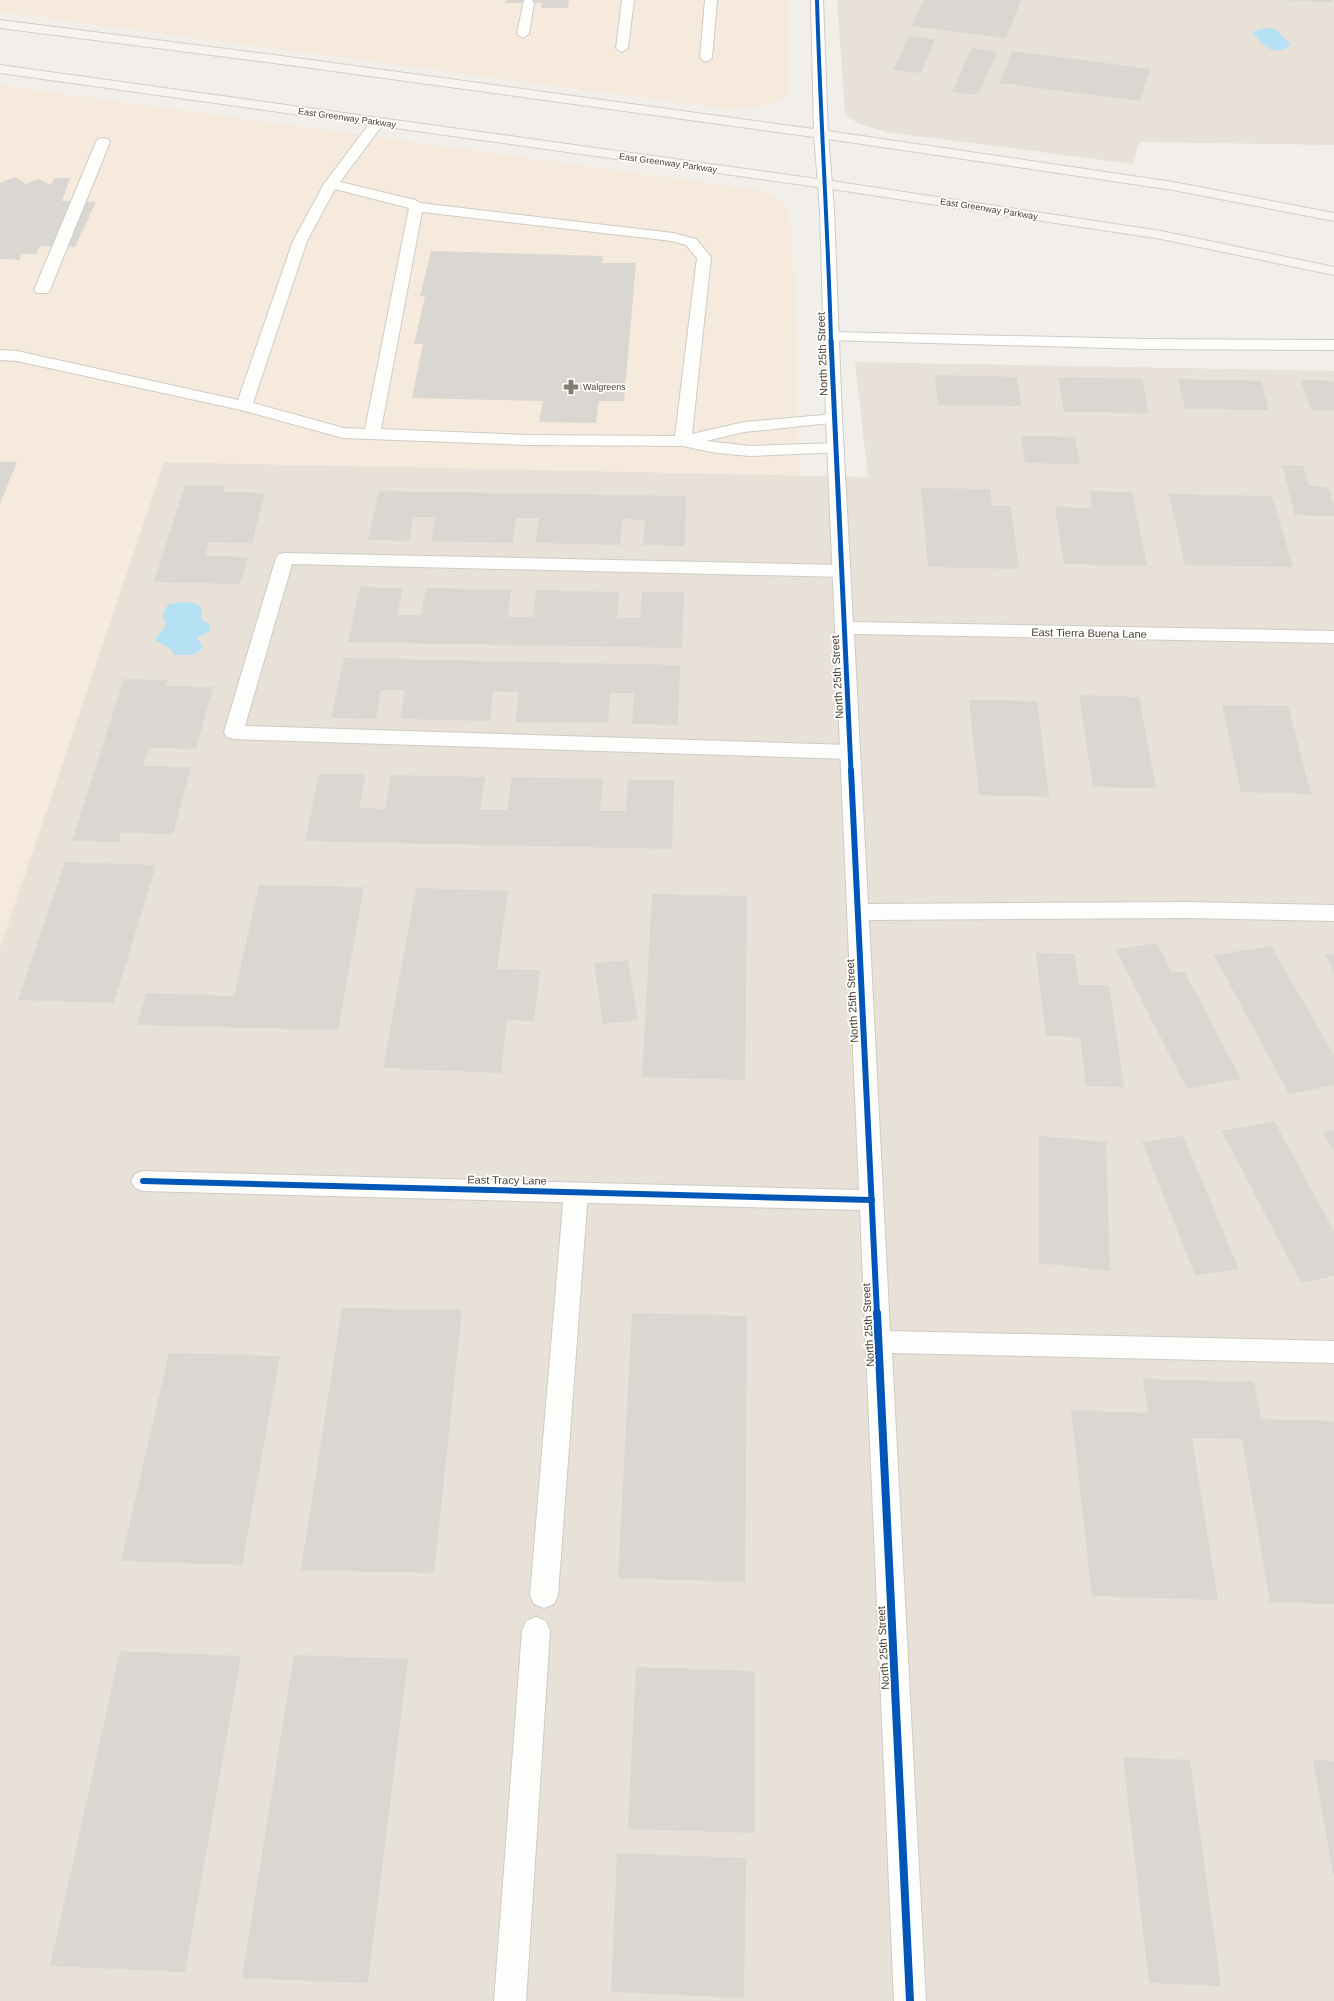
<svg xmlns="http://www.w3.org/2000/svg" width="1334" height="2001" viewBox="0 0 1334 2001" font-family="Helvetica,sans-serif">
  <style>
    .residential { fill: #e7e1d7 }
    .commercial { fill: #f6eadc }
    .water { fill: #b6e0f4 }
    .building { fill: #dad6d1 }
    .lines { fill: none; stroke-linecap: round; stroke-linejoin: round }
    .service-casing { stroke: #cfcbc6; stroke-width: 2 }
    .minor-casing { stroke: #cfcbc6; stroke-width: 2 }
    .secondary-casing { stroke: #d4cec2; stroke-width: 2 }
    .service { fill: #fdfdfc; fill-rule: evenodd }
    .minor { fill: #fdfdfc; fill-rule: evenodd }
    .secondary { fill: #f7f4ef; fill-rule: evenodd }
    .cycleway-far3-casing { stroke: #fff; stroke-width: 5.5 }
    .cycleway-far2-casing { stroke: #fff; stroke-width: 7 }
    .cycleway-far1-casing { stroke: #fff; stroke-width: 8 }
    .cycleway-casing { stroke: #fff; stroke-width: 10 }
    .cycleway-far3 { stroke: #0057b8; stroke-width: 4 }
    .cycleway-far2 { stroke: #0057b8; stroke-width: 5 }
    .cycleway-far1 { stroke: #0057b8; stroke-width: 6 }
    .cycleway { stroke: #0057b8; stroke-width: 8 }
    .labels { text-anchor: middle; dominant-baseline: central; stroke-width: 3.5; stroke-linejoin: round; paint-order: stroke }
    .far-street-label { font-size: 9px; fill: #4a4035; stroke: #fff }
    .far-poi-label { font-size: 9px; fill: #4a4035; stroke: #fff; text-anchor: start }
    .street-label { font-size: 11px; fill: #4a4035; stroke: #fff }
  </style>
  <rect width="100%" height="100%" fill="#f2efea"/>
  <g class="residential">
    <path d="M837 0H1334V145L1139 142 1133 164 886 132 857 123 845 114Z"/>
    <path d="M855 362 1334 371V2001H0V948L164 462 868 477Z"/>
  </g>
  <g class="commercial">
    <path d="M0 0H787L788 95 768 105 735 110 0 12Z"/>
    <path d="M0 85 759 190 772 195 789 208 796 299 799 475 164 462 0 948Z"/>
  </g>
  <g class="water">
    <path d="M1264 28 1275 29 1290 44C1286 52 1273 52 1266 47 1261 43 1257 37 1252 32Z"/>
    <path d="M180 602 195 603 201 607 202 620 210 624 209 631 197 638 202 645 201 650 192 655H174L171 649 155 640C158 633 164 630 166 623 161 615 163 611 169 604Z"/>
  </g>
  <g class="building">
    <path d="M506 0H569L568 8H541L542 3H505Z"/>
    <path d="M924 0H1021L1006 38 912 26Z"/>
    <path d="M1291 0H1331L1332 2 1291 1Z"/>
    <path d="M909 36 935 39 921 73 893 70Z"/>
    <path d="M972 48 997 52 978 95 952 92Z"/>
    <path d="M1012 51 1150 69 1140 101 1000 83Z"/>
    <path d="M15 177 26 184 38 179 51 185 54 178H70L62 201 96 202 75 247 40 246 36 254H21L20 260 0 259V183Z"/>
    <path d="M431 251 603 256 602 263H636L624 401H599L596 423 539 422 543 401 412 398 423 344H414L425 296H420Z"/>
    <path d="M935 375 1017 377 1021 406 938 405Z"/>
    <path d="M1058 377 1142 379 1149 413 1064 412Z"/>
    <path d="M1178 379 1261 381 1269 410 1185 409Z"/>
    <path d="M1301 380 1334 381V411L1311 410Z"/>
    <path d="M1021 436 1075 437 1080 464 1025 463Z"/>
    <path d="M0 462H17L0 504Z"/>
    <path d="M1282 465 1303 466 1309 486 1328 487 1334 506V516L1295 515Z"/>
    <path d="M185 485 225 486 223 492 265 493 252 543 209 542 205 556 248 557 240 584 154 582Z"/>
    <path d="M921 488 990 489 992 506H1011L1019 569 928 567Z"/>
    <path d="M379 491 686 496 685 546 643 545 645 520 622 519 620 545 536 543 539 518H516L513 543 431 541 436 517H413L409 541 368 540Z"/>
    <path d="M1089 491 1132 492 1147 566 1064 564 1055 507 1092 508Z"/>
    <path d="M1169 494 1272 496 1293 567 1185 565Z"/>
    <path d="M360 587 403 588 397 615H421L426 588 511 590 508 617H533L536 590 619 592 617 618H640L642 592H684L682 648 348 642Z"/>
    <path d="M344 658 680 665 678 725 632 724 634 693H610L608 723 515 722 519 692 493 691 490 721 400 719 405 690H381L376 719 331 718Z"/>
    <path d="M124 679 168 680 166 686 213 687 196 749 149 748 143 766 191 767 173 834 121 833 119 842 72 841Z"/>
    <path d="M1079 695 1139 697 1156 788 1093 787Z"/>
    <path d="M969 700 1037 701 1049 797 979 795Z"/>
    <path d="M1222 705 1288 706 1311 794 1241 792Z"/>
    <path d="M319 774H366L359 808 385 809 391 775 485 777 480 810H507L512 777 603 779 600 811H626L628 780H674L672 849 305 841Z"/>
    <path d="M65 862 156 865 114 1003 18 1000Z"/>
    <path d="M259 885 364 887 338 1030 137 1025 146 993 234 996Z"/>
    <path d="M416 888 508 891 497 969 540 970 534 1021 507 1020 501 1073 383 1068Z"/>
    <path d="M652 894 747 896 745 1080 642 1077Z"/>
    <path d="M1157 943 1172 973 1184 971 1241 1079 1187 1089 1116 950Z"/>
    <path d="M1271 946 1334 1055V1085L1289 1094 1214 955Z"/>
    <path d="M1036 953 1075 954 1079 985H1109L1124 1087 1086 1086 1080 1037 1046 1036Z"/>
    <path d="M1334 954V973L1325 955Z"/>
    <path d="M628 960 638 1020 603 1024 594 963Z"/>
    <path d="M1274 1121 1334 1231V1276L1301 1283 1222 1131Z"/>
    <path d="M1334 1130V1152L1323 1132Z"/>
    <path d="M1039 1136 1106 1142 1110 1271 1039 1263Z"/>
    <path d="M1183 1136 1239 1269 1195 1275 1142 1142Z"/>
    <path d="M342 1308 462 1310 434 1573 301 1570Z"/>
    <path d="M632 1313 747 1316 745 1582 618 1578Z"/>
    <path d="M169 1353 280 1356 242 1565 121 1561Z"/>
    <path d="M1143 1379 1254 1382 1261 1419 1334 1421V1604L1270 1602 1242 1439 1192 1438 1218 1600 1092 1596 1071 1410 1148 1413Z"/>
    <path d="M120 1651 241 1656 185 1972 50 1966Z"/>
    <path d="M294 1655 408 1659 368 1983 242 1978Z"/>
    <path d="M636 1667 755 1671V1833L628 1829Z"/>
    <path d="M1123 1757 1190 1760 1221 1986 1149 1983Z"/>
    <path d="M1313 1760 1334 1761V1874H1333Z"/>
    <path d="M617 1853 746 1858 744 1998 611 1992Z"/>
  </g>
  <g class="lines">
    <g class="service-casing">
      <g id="service">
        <path d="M524 0H532L534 3 529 34 523 38 517 34Z"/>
        <path d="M622 0H634L628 48 622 52 616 48Z"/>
        <path d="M705 0H717L712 58 706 62 700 58Z"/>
        <path d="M377 119 382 120 384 123 340 182 415 200 420 203 673 233 696 239 711 257 692 434 744 422 834 414 840 416 842 419 840 422 744 432 706 441 750 446 836 443 842 444 844 448 842 452 750 456 716 453 683 446 527 445 343 438 241 410 17 361 0 360V350L17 351 238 400 293 241 324 184 372 120ZM335 189 409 208 365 429 344 428 253 403 307 241ZM422 212 672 241 686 245 697 258 675 436 527 435 381 429Z"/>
        <path d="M103 138 108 139 110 142 50 290 47 293H37L34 290 96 142 98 139Z"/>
        <path d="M831 332 1145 339 1334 340V350L1145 349 825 340 823 337 825 334Z"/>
        <path d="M285 553 842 565 848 567 851 571 848 575 842 577 292 564 245 726 850 745 857 747 860 752 857 757 850 759 234 739 227 737 224 732 276 558 279 554Z"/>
        <path d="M576 1182 584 1185 588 1192 558 1595 554 1604 544 1608 534 1604 530 1595 564 1192 568 1185Z"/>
        <path d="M536 1617 546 1621 550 1631 526 2001H494L522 1631 526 1621Z"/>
      </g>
    </g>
    <g class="minor-casing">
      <path id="minor" d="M811 0H823L828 134 834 210 842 419 853 622 1334 631V643L854 634 868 904 1186 902 1334 905V921L1186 918 869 920 890 1331 1334 1341V1363L892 1353 926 2001H894L860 1210 143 1191 135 1188 131 1181 135 1174 143 1171 859 1190 826 419 820 210 814 134Z"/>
    </g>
    <g class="secondary-casing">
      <g id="secondary">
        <path d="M0 20 274 55 821 130 1173 182 1334 213V221L1173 190 821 138 274 63 0 28Z"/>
        <path d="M0 65 825 180 1161 231 1334 267V275L1161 239 825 188 0 73Z"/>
      </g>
    </g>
    <use href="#service" class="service"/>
    <use href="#minor" class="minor"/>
    <use href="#secondary" class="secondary"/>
    <g class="cycleway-far3-casing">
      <path id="cycleway-far3" d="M817 0C820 114 828 227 831 341"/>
    </g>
    <g class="cycleway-far2-casing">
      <path id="cycleway-far2" d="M831 340 851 771"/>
    </g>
    <g class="cycleway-far1-casing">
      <g id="cycleway-far1">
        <path d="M851 770 877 1314"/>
        <path d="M143 1181 872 1200"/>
      </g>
    </g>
    <g class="cycleway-casing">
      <path id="cycleway" d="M877 1313 910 2001"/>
    </g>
    <use href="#cycleway-far3" class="cycleway-far3"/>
    <use href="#cycleway-far2" class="cycleway-far2"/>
    <use href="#cycleway-far1" class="cycleway-far1"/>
    <use href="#cycleway" class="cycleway"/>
  </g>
  <defs>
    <g id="pharmacy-bare" transform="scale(1.2)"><path d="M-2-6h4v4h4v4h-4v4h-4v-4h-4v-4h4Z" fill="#857d74" stroke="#fff" stroke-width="2.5" paint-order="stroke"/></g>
  </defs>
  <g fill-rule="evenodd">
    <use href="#pharmacy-bare" x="571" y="387"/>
  </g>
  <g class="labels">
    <g class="far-street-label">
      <text transform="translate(347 118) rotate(8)">East Greenway Parkway</text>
      <text transform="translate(668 163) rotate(8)">East Greenway Parkway</text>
      <text transform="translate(989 209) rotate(9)">East Greenway Parkway</text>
    </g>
    <g class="far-poi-label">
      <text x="583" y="387">Walgreens</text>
    </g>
    <g class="street-label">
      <text transform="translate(822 354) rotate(-92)">North 25th Street</text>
      <text transform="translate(1089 633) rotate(1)">East Tierra Buena Lane</text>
      <text transform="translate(837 677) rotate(-93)">North 25th Street</text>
      <text transform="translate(852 1001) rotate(-93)">North 25th Street</text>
      <text transform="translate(507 1180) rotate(1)">East Tracy Lane</text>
      <text transform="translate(868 1325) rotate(-93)">North 25th Street</text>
      <text transform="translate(883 1648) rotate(-93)">North 25th Street</text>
    </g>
  </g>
</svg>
